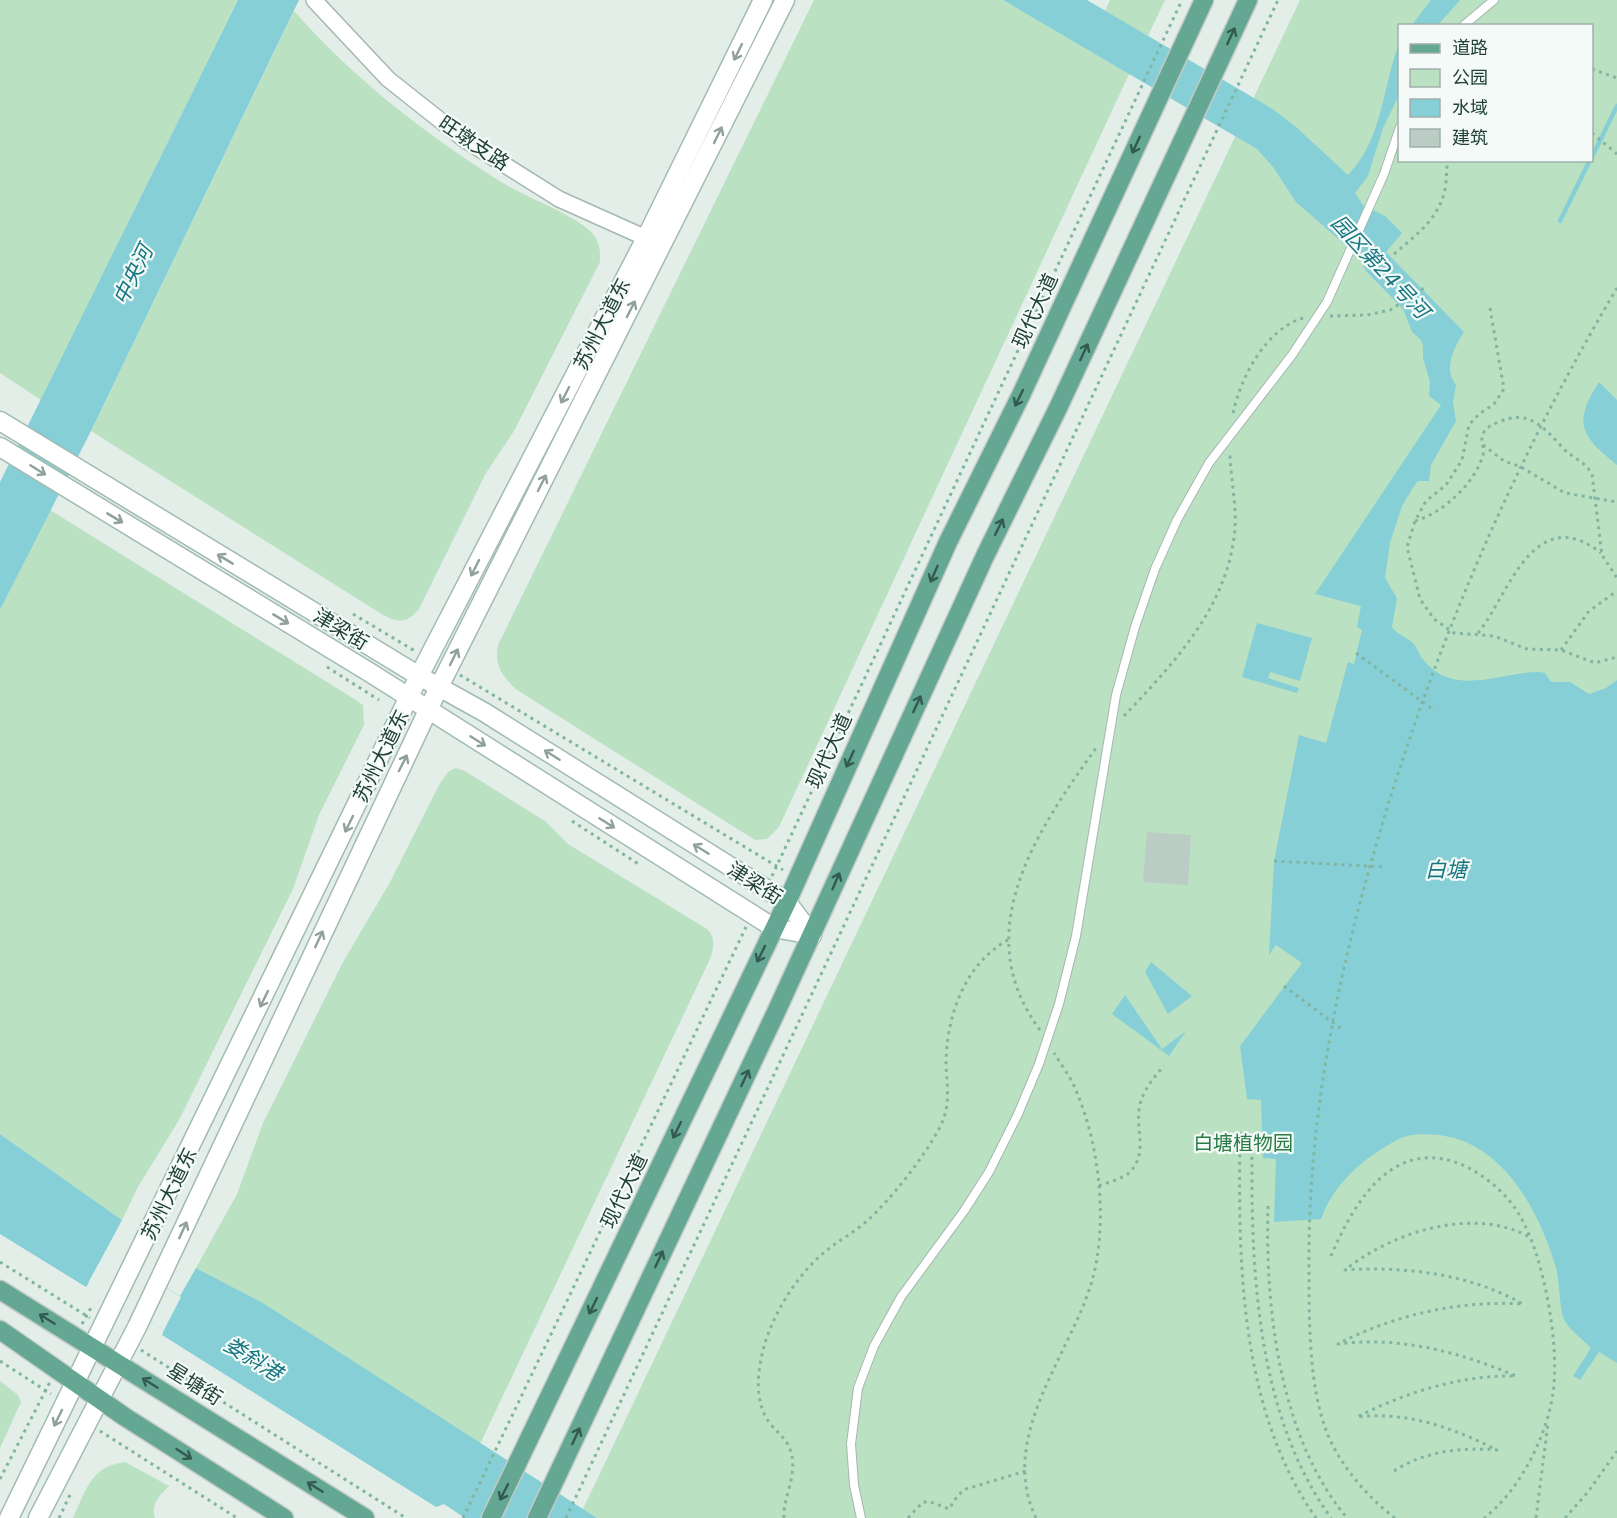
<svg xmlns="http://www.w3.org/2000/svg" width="1617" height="1518" viewBox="0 0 1617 1518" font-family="'DejaVu Sans','Noto Sans SC',sans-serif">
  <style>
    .green { fill: #bbe1c3; fill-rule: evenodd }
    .water { fill: #87cfd7 }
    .pier { fill: #e3eee9 }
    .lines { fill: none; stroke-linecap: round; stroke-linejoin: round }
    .stream { stroke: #87cfd7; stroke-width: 4.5 }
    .building { fill: #bbccc4 }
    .service-casing { stroke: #a5b7b0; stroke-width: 10 }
    .minor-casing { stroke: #a5b7b0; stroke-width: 18 }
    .secondary-casing { stroke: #a1bbb0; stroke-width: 21 }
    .primary-casing { stroke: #c1cac7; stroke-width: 21 }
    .path { stroke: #81b4a1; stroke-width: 3; stroke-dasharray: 3 4.5; stroke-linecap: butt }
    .service { stroke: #fff; stroke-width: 8 }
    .minor { stroke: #fff; stroke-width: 15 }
    .secondary { stroke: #fff; stroke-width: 18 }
    .primary { stroke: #64a792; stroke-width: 18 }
    .oneway { stroke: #325a4e }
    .oneway2 { stroke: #90a09b }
    .labels { text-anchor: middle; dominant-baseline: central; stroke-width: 4.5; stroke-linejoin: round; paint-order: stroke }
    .street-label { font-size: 20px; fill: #214137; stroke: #f4faf7 }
    .park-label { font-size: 20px; fill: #287b44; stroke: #f4faf7 }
    .water-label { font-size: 21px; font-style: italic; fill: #167682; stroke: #f4faf7 }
  </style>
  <rect width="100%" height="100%" fill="#e3eee9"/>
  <g class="green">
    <path d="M0 0H238L41 400 0 373Z"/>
    <path d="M814 0H1003L1130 72 779 827 767 839 755 840 517 690C502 676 494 666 498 645Z"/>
    <path d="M1110 0H1165L1148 36 1105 11Z"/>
    <path d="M1300 0H1617V1518H597L583 1509ZM1400 26H1592V160H1400Z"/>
    <path d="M294 11C354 79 424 133 501 182 525 197 570 213 589 230 599 239 601 249 600 262L514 431 486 473 419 609C408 623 398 623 383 615L91 431Z"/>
    <path d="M50 510 351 697 363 705 364 725 319 815 293 889 179 1120 138 1187 122 1220 0 1134V610Z"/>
    <path d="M456 768 465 771 545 821 568 844 707 929C716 938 714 948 710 959L480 1444 263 1303 196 1268 237 1194 263 1123 343 962 389 884 440 783 448 772Z"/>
    <path d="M0 1381 18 1395 21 1402 0 1448Z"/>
    <path d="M125 1462 169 1486C159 1496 151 1504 155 1518H73C86 1490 91 1466 125 1462Z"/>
  </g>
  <g class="water">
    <path d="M238 0H299L91 431 0 610V482Z"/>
    <path d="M1003 0H1087L1271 108 1295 126 1348 175C1383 139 1382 88 1399 44V95L1383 128 1368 176 1355 193 1363 205 1385 216 1402 233 1386 252 1464 332C1454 347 1443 370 1456 385L1453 402 1456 421 1431 465 1429 481H1418L1414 486 1402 506 1390 543 1385 578 1397 598 1392 627C1398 636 1408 637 1414 644 1418 651 1421 658 1427 664 1458 696 1501 672 1539 672L1545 673 1551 682H1570L1589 694 1606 688 1617 680V1363L1599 1352 1580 1380 1573 1376 1591 1348C1583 1340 1571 1331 1565 1321 1559 1310 1560 1282 1556 1268 1539 1211 1504 1143 1439 1135 1423 1134 1409 1133 1395 1141 1363 1159 1334 1183 1321 1219L1274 1222 1276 1159 1263 1158 1261 1100 1247 1099 1240 1046 1302 963 1276 945 1269 955 1274 861 1299 735 1326 743 1348 662 1354 664 1362 630 1357 627 1361 606 1315 594 1441 405 1429 396 1430 382 1423 358V346L1421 340 1412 332 1403 309 1366 271 1359 257 1296 202 1273 167 1257 149Z"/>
    <path d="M1431 0H1460L1438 25H1412Z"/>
    <path d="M1599 382 1617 400V465C1581 436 1572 424 1599 382Z"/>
    <path d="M1257 623 1312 638 1300 681 1270 672 1268 678 1299 688 1297 693 1242 677Z"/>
    <path d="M1151 962 1192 996 1168 1014 1145 972Z"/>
    <path d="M1125 995 1162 1049 1186 1031 1169 1056 1112 1014Z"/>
    <path d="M0 1134 122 1220 106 1250 111 1254 180 1296 196 1268 263 1303 597 1518H465L444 1504 436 1507 162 1335 164 1330 89 1283 86 1287 0 1234Z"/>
  </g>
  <path class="pier" d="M106 1250 181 1297 164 1330 88 1283Z"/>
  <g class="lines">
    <g class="stream">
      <path d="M1592 157 1617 106"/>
      <path d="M1560 221 1590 160"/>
    </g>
  </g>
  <path class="building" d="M1147 832 1191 835 1188 885 1143 882Z"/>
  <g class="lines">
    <g class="service-casing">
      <g id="service">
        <path d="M1463 26 1494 0"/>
        <path d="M861 1518 854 1485 851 1444 858 1388 874 1346 901 1297 964 1211 989 1172 1018 1114 1039 1064 1059 1004 1076 936 1116 695 1135 627 1155 569 1177 520 1209 463 1292 355 1327 302 1384 174 1400 127"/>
      </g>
    </g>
    <g class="minor-casing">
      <path id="minor" d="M314 0 388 79 465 140 559 199 655 242"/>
    </g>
    <g class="secondary-casing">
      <g id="secondary">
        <path d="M0 421 419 676 484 712 787 902 812 935"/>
        <path d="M0 447 369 672 774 928 812 935"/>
        <path d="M9 1518 419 676 646 238 763 0"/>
        <path d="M38 1518 137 1327 439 687 785 0"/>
      </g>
    </g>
    <g class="primary-casing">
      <g id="primary">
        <path d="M0 1290 365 1518"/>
        <path d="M0 1330 125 1417 284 1518"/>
        <path d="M491 1518 787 902 948 542 1021 395 1204 0"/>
        <path d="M537 1518 777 1010 985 556 1058 408 1248 0"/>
      </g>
    </g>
    <g class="path">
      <path d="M1592 69 1617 78"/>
      <path d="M1592 133 1617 154"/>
      <path d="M1394 254C1416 235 1439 219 1445 189 1447 179 1446 170 1448 160"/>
      <path d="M1490 308 1504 389 1494 404 1479 414 1469 425 1462 460 1446 485 1426 501 1415 521 1407 547 1420 599 1434 619 1454 633 1494 636 1527 649 1561 650 1595 663 1617 657"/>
      <path d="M1330 316 1367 315 1390 310 1424 288"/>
      <path d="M1233 413C1241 377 1265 330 1303 318"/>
      <path d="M1483 445 1504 461 1521 467 1565 493 1617 502"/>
      <path d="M1415 521C1443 513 1475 483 1483 455 1485 447 1479 440 1484 432 1487 427 1493 424 1499 422 1527 409 1543 426 1561 446 1570 457 1584 460 1592 474L1602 555 1617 578"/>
      <path d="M353 614 415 651"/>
      <path d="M1478 633C1508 597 1533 500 1601 553"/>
      <path d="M1561 650 1589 611 1617 591"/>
      <path d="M1356 653 1435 711"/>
      <path d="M327 667 379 700"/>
      <path d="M460 675 783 870"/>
      <path d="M1124 716C1172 665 1224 611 1234 538 1238 510 1231 483 1230 455"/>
      <path d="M572 821 640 865"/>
      <path d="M1274 861 1386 867"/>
      <path d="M772 876 1182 0"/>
      <path d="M1284 986 1343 1030"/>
      <path d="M1040 1030C967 932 1037 831 1096 748"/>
      <path d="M1240 1132C1238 1260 1239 1409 1316 1518"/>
      <path d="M1252 1142C1251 1267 1255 1412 1331 1518"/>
      <path d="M1099 1186C1108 1182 1122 1179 1129 1173 1148 1155 1136 1131 1139 1110 1141 1093 1153 1078 1164 1066"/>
      <path d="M1268 1206C1265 1307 1279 1437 1347 1518"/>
      <path d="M1331 1256C1355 1200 1395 1133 1467 1167 1488 1178 1508 1195 1520 1216 1544 1257 1560 1345 1553 1393 1547 1436 1519 1492 1484 1518"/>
      <path d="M0 1262 90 1318"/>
      <path d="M82 1324 92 1306"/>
      <path d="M141 1350 406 1518"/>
      <path d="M0 1361 51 1394"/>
      <path d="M100 1431 237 1518"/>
      <path d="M1394 1471C1424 1451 1462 1447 1497 1450 1454 1428 1406 1411 1357 1417 1406 1392 1461 1375 1516 1376 1460 1352 1399 1336 1338 1344 1393 1315 1461 1300 1523 1304 1470 1274 1405 1266 1345 1270 1392 1232 1475 1205 1531 1238"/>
      <path d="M0 1479 50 1382"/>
      <path d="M59 1518 70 1495"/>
      <path d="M463 1518 746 927"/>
      <path d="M566 1518 1278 0"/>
      <path d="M784 1518C782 1502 796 1479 792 1456 789 1441 781 1436 772 1426 753 1404 757 1370 765 1343 776 1308 801 1269 831 1247 843 1238 856 1231 868 1220 892 1198 925 1156 940 1127 951 1105 947 1088 946 1065 946 1018 964 964 1008 940"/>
      <path d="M908 1518 923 1502H931L949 1509 958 1495 966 1489 1026 1471"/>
      <path d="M1036 1518C997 1437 1070 1356 1092 1281 1108 1225 1100 1147 1077 1093 1072 1079 1062 1066 1054 1053"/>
      <path d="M1395 1518C1367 1497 1338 1463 1326 1430 1309 1385 1309 1321 1309 1273 1307 1121 1338 971 1382 825 1438 638 1517 456 1617 288"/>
      <path d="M1536 1518 1548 1423"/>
      <path d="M1565 1518 1588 1492 1617 1451"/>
    </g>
    <use href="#service" class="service"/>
    <use href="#minor" class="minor"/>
    <use href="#secondary" class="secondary"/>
    <use href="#primary" class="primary"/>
  </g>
  <defs><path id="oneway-shaft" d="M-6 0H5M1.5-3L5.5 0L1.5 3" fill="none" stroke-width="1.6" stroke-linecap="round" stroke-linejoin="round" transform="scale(1.5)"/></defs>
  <g class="oneway">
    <use href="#oneway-shaft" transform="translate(1231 36) rotate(-65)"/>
    <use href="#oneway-shaft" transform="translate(1136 145) rotate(115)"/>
    <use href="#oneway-shaft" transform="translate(1084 352) rotate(-65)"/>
    <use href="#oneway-shaft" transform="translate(1019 398) rotate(116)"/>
    <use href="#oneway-shaft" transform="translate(999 527) rotate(-64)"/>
    <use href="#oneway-shaft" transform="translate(934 574) rotate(114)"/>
    <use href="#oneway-shaft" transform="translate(917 704) rotate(-65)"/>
    <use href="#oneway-shaft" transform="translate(850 759) rotate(115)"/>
    <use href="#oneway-shaft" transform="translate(836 881) rotate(-67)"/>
    <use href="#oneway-shaft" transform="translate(761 954) rotate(116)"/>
    <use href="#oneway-shaft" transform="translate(745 1078) rotate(-65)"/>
    <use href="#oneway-shaft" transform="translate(677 1130) rotate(116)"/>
    <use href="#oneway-shaft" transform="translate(659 1259) rotate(-65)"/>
    <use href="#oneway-shaft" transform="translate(593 1306) rotate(116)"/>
    <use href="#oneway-shaft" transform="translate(47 1319) rotate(-148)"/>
    <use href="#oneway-shaft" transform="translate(150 1383) rotate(-148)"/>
    <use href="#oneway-shaft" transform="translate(576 1436) rotate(-65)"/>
    <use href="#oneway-shaft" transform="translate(184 1454) rotate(33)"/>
    <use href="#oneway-shaft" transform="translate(315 1487) rotate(-148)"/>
    <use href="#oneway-shaft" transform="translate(504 1492) rotate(117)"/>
  </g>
  <g class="oneway2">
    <use href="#oneway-shaft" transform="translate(738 52) rotate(116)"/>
    <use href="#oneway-shaft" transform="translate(718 135) rotate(-64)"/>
    <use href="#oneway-shaft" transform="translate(631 309) rotate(-63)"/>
    <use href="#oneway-shaft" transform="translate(565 395) rotate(117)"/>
    <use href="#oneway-shaft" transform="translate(38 470) rotate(32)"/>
    <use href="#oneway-shaft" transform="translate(542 483) rotate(-63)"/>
    <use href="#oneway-shaft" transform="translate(115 518) rotate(31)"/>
    <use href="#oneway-shaft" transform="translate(225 559) rotate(-149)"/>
    <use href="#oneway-shaft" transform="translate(475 568) rotate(117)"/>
    <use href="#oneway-shaft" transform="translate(281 619) rotate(31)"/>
    <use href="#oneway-shaft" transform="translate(454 657) rotate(-64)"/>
    <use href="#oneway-shaft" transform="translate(478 741) rotate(32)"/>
    <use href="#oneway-shaft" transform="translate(552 755) rotate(-148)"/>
    <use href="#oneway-shaft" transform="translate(403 763) rotate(-63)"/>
    <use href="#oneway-shaft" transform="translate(607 823) rotate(32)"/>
    <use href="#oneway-shaft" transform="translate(349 824) rotate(116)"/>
    <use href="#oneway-shaft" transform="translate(701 849) rotate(-148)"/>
    <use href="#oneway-shaft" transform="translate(319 939) rotate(-65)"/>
    <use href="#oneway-shaft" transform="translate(264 999) rotate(116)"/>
    <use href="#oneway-shaft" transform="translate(183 1230) rotate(-65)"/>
    <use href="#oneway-shaft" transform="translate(58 1418) rotate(116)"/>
  </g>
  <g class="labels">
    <g class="street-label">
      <text transform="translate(474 143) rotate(34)">旺墩支路</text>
      <text transform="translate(1035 311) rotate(-65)">现代大道</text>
      <text transform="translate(602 324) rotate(-63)">苏州大道东</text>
      <text transform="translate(341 629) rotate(31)">津梁街</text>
      <text transform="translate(829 751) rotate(-65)">现代大道</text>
      <text transform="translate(381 756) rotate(-64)">苏州大道东</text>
      <text transform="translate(755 883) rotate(32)">津梁街</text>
      <text transform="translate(624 1191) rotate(-64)">现代大道</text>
      <text transform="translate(169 1194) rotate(-64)">苏州大道东</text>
      <text transform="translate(195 1384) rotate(32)">星塘街</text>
    </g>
    <g class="park-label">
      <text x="1243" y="1143">白塘植物园</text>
    </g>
    <g class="water-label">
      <text transform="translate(1380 267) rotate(47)">园区第24号河</text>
      <text transform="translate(133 275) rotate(-64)">中央河</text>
      <text x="1446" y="870">白塘</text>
      <text transform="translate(253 1359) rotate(32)">娄斜港</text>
    </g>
  </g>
  <rect x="1398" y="24" width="195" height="138" fill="#f4faf7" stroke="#a0b0aa" stroke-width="1.5"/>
  <rect x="1410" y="44" width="30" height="9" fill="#64a792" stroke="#a0b0aa" stroke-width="1.5"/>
  <text x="1452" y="54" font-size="18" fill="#214137">道路</text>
  <rect x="1410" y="69" width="30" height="18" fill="#bbe1c3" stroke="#a0b0aa" stroke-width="1.5"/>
  <text x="1452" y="84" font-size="18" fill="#214137">公园</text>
  <rect x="1410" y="99" width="30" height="18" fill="#87cfd7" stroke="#a0b0aa" stroke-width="1.5"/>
  <text x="1452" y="114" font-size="18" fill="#214137">水域</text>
  <rect x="1410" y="129" width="30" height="18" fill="#bbccc4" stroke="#a0b0aa" stroke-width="1.5"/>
  <text x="1452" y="144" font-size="18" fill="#214137">建筑</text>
</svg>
